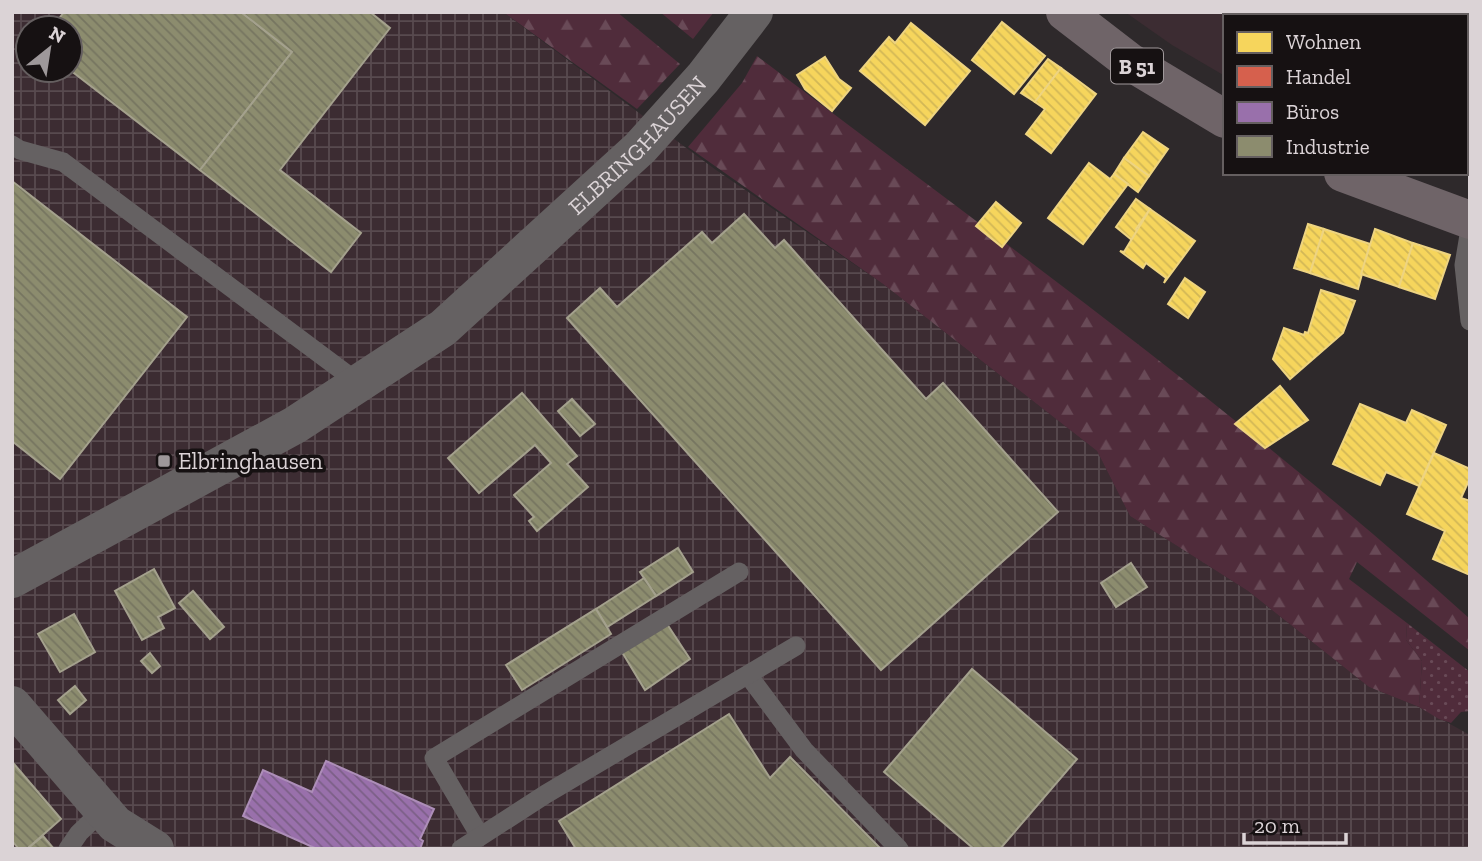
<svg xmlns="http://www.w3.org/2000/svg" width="1482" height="861" viewBox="0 0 1482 861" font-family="'Zilla Slab',serif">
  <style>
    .built { fill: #3c2c32 }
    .industrial { fill: url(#industrial-grid); fill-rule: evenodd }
    .grass { fill: url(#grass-dots) }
    .forest { fill: url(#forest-firs) }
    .homes { fill: url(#homes-back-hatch); stroke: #eed481; stroke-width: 2 }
    .shops { fill: url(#shops-back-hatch); stroke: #d88276; stroke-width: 2 }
    .offices { fill: url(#offices-back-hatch); stroke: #ad8eb8; stroke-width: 2 }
    .industry { fill: url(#industry-back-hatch); stroke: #a4a18d; stroke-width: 2 }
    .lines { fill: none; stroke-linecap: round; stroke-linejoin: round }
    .service { stroke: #656162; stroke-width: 19 }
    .tertiary { stroke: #656162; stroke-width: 38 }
    .primary { stroke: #6f6468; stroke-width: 38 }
    .poi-dot { fill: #9e989a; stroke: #161112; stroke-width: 2.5 }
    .labels { text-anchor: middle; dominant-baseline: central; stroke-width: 7; stroke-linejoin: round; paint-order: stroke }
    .shield { fill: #161112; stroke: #a0999b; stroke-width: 2 }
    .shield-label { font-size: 21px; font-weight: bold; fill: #dbd3d6 }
    .street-label { font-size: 23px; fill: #dbd3d6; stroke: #161112 }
    .poi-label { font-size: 23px; fill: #dbd3d6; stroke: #161112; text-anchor: start }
  </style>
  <defs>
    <pattern id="industrial-grid" width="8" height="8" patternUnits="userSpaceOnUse" patternTransform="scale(1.75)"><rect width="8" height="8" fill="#3c2c32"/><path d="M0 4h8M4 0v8" fill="none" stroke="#584a4f"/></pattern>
    <pattern id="grass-dots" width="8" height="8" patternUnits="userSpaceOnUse" patternTransform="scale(1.75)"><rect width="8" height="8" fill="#502c3b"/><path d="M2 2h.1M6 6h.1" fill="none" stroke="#694a57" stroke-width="1.8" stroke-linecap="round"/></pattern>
    <pattern id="forest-firs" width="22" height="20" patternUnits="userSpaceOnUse" patternTransform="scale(1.75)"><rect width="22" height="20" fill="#502c3b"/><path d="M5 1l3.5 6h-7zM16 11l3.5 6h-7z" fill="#694a57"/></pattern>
    <pattern id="homes-back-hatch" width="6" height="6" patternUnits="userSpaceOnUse" patternTransform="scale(1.75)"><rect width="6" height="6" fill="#f6d55c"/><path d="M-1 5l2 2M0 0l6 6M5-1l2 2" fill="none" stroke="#d2b756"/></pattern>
    <pattern id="shops-back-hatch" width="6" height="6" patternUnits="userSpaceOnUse" patternTransform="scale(1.75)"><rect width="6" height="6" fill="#d6604d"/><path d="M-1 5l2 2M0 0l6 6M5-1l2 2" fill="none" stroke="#aa5649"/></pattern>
    <pattern id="offices-back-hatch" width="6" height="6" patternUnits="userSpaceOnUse" patternTransform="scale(1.75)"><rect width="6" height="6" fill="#9970ab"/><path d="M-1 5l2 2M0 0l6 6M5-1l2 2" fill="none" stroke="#7b5f86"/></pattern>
    <pattern id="industry-back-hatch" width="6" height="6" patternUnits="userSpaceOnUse" patternTransform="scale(1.75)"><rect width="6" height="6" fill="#8c8c6e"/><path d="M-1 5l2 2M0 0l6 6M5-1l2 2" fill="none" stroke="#767560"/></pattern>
  </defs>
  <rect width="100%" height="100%" fill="#2e292b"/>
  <path class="built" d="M1125 12H1470V168L1466 167V16H1225V76L1172 45Z"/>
  <path class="industrial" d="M12 12H503L716 170 883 284 1097 451 1130 516 1248 591 1369 687 1419 707 1470 735V849H12ZM28 28H70V70H28Z"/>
  <path class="grass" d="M1407 623 1470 672V711L1461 712 1451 723 1439 719 1419 707 1422 661 1406 640Z"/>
  <g class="forest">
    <path d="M503 12H617L680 64 637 109Z"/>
    <path d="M660 12H714L693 39Z"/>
    <path d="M757 56C998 239 1245 416 1470 619V651L1357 562 1349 579 1407 623 1406 640 1422 661 1419 707 1369 687 1248 591 1130 516 1097 451 883 284 688 147 742 83Z"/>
  </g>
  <g class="homes">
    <path d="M1002 22 1045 56 1014 94 972 60Z"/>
    <path d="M911 23 970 71 925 125 860 71 889 37 895 43Z"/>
    <path d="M825 57 839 79 851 88 832 111 805 89 797 75Z"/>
    <path d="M1048 59 1061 68 1035 102 1021 93Z"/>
    <path d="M1061 68 1096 94 1051 153 1026 134 1045 109 1035 102Z"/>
    <path d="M1143 132 1168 149 1149 176 1124 158Z"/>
    <path d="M1124 158 1149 176 1138 192 1114 174Z"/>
    <path d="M1089 163 1110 179 1114 174 1128 184 1083 244 1048 218Z"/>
    <path d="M1136 199 1150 209 1136 229 1139 231 1132 240 1116 227Z"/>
    <path d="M996 202 1021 223 1002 247 976 226Z"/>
    <path d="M1150 209 1195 241 1164 283 1166 278 1146 263 1143 268 1120 251 1124 252Z"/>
    <path d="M1308 224 1324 229 1310 273 1294 268Z"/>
    <path d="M1324 229 1370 244 1358 289 1310 273Z"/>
    <path d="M1375 229 1413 243 1399 287 1361 274Z"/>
    <path d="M1413 243 1450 255 1435 299 1399 287Z"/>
    <path d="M1185 278 1205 292 1188 318 1168 304Z"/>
    <path d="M1321 290 1355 301 1343 333 1290 379 1273 359 1284 328 1304 335 1305 332 1308 333Z"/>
    <path d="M1280 386 1308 420 1265 448 1235 424Z"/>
    <path d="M1360 404 1406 423 1412 410 1446 425 1419 486 1386 472 1380 485 1333 464Z"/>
    <path d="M1434 453 1470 469V478L1461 498 1470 501V575L1433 559 1445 531 1407 514Z"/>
  </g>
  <g class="shops">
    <path d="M1314 12H1409L1420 16H1313Z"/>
    <path d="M1458 12H1470V116L1466 114V16H1457Z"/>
  </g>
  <path class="offices" d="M326 761 434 809 420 839 423 841 420 849H317L243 816 263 770 312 792Z"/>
  <g class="industry">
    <path d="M64 12H241L292 52 200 170 70 70V28H52Z"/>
    <path d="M241 12H370L390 28 280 170 361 233 331 272 200 170 292 52Z"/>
    <path d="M12 181 187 317 60 479 12 441Z"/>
    <path d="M744 214 775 248 784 240 926 399 943 383 1058 512 881 670 567 318 600 288 617 307 702 232 712 243Z"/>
    <path d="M522 393 577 456 567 464 588 487 537 531 529 521 534 517 514 495 551 463 535 445 479 493 448 458Z"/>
    <path d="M572 399 595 424 580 436 558 411Z"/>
    <path d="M678 548 693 572 656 596 640 572Z"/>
    <path d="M1131 563 1147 587 1116 607 1101 583Z"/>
    <path d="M154 569 175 608 158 617 164 628 142 640 115 591Z"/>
    <path d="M644 578 656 596 607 627 596 609Z"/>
    <path d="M193 591 224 627 210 639 179 603Z"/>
    <path d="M596 609 611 634 522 690 506 665Z"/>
    <path d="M74 614 95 652 60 672 38 634Z"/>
    <path d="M667 624 690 659 645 690 622 652Z"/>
    <path d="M150 653 160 666 152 673 141 661Z"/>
    <path d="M972 669 1077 759 1000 849H974L884 772Z"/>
    <path d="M75 686 86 700 70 714 58 700Z"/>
    <path d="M729 714 770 778 790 757 881 849H576L559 821Z"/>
    <path d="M14 764 61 819 27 849H19L12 841Z"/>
    <path d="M43 836 54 849H27Z"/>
  </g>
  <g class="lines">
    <g class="service">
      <path d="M12 145 20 150 63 162 360 384"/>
      <path d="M1470 229 1464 265 1470 321"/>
      <path d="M748 675 804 750 899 849"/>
      <path d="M480 836 434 758 739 572"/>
      <path d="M68 849 79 833 103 810"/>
      <path d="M461 849 546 794 796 646"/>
    </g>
    <g class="tertiary">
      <path id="s1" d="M12 579 295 425 443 328 640 148 703 78 754 12"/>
      <path d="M12 705 115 824 155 849"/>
    </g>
    <g class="primary">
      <path d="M1065 12 1130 62 1225 119"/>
      <path d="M1343 173 1470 220"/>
    </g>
  </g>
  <rect class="poi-dot" x="157" y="454" width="14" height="14" rx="3.5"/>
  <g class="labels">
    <rect class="shield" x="1111" y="48.5" width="52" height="35" rx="5"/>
    <g class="shield-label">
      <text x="1137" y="66">B 51</text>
    </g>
    <g class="street-label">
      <text stroke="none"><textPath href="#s1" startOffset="766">ELBRINGHAUSEN</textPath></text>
    </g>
    <g class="poi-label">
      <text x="178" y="461">Elbringhausen</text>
    </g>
  </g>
  <rect width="1482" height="861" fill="none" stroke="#dbd3d6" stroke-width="28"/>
  <rect x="1223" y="14" width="245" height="161" fill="#161112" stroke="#655f60" stroke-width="2"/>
  <rect x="1237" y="32" width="35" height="21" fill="#f6d55c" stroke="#655f60" stroke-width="2"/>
  <text x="1286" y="49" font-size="21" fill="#dbd3d6">Wohnen</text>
  <rect x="1237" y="66" width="35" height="21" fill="#d6604d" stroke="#655f60" stroke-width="2"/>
  <text x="1286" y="84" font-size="21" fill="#dbd3d6">Handel</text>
  <rect x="1237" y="102" width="35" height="21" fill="#9970ab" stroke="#655f60" stroke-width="2"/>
  <text x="1286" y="119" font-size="21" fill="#dbd3d6">Büros</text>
  <rect x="1237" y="136" width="35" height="21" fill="#8c8c6e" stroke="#655f60" stroke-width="2"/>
  <text x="1286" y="154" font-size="21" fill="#dbd3d6">Industrie</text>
  <g transform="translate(49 49) rotate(30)"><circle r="33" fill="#161112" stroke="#655f60" stroke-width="2"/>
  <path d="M0-5L12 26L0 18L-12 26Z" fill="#9e989a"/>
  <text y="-10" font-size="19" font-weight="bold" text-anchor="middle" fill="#dbd3d6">N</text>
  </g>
  <path d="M1244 833v10h102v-10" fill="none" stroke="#dbd3d6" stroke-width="3.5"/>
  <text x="1254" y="833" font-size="21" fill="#dbd3d6" stroke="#161112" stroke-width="5" paint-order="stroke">20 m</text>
</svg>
